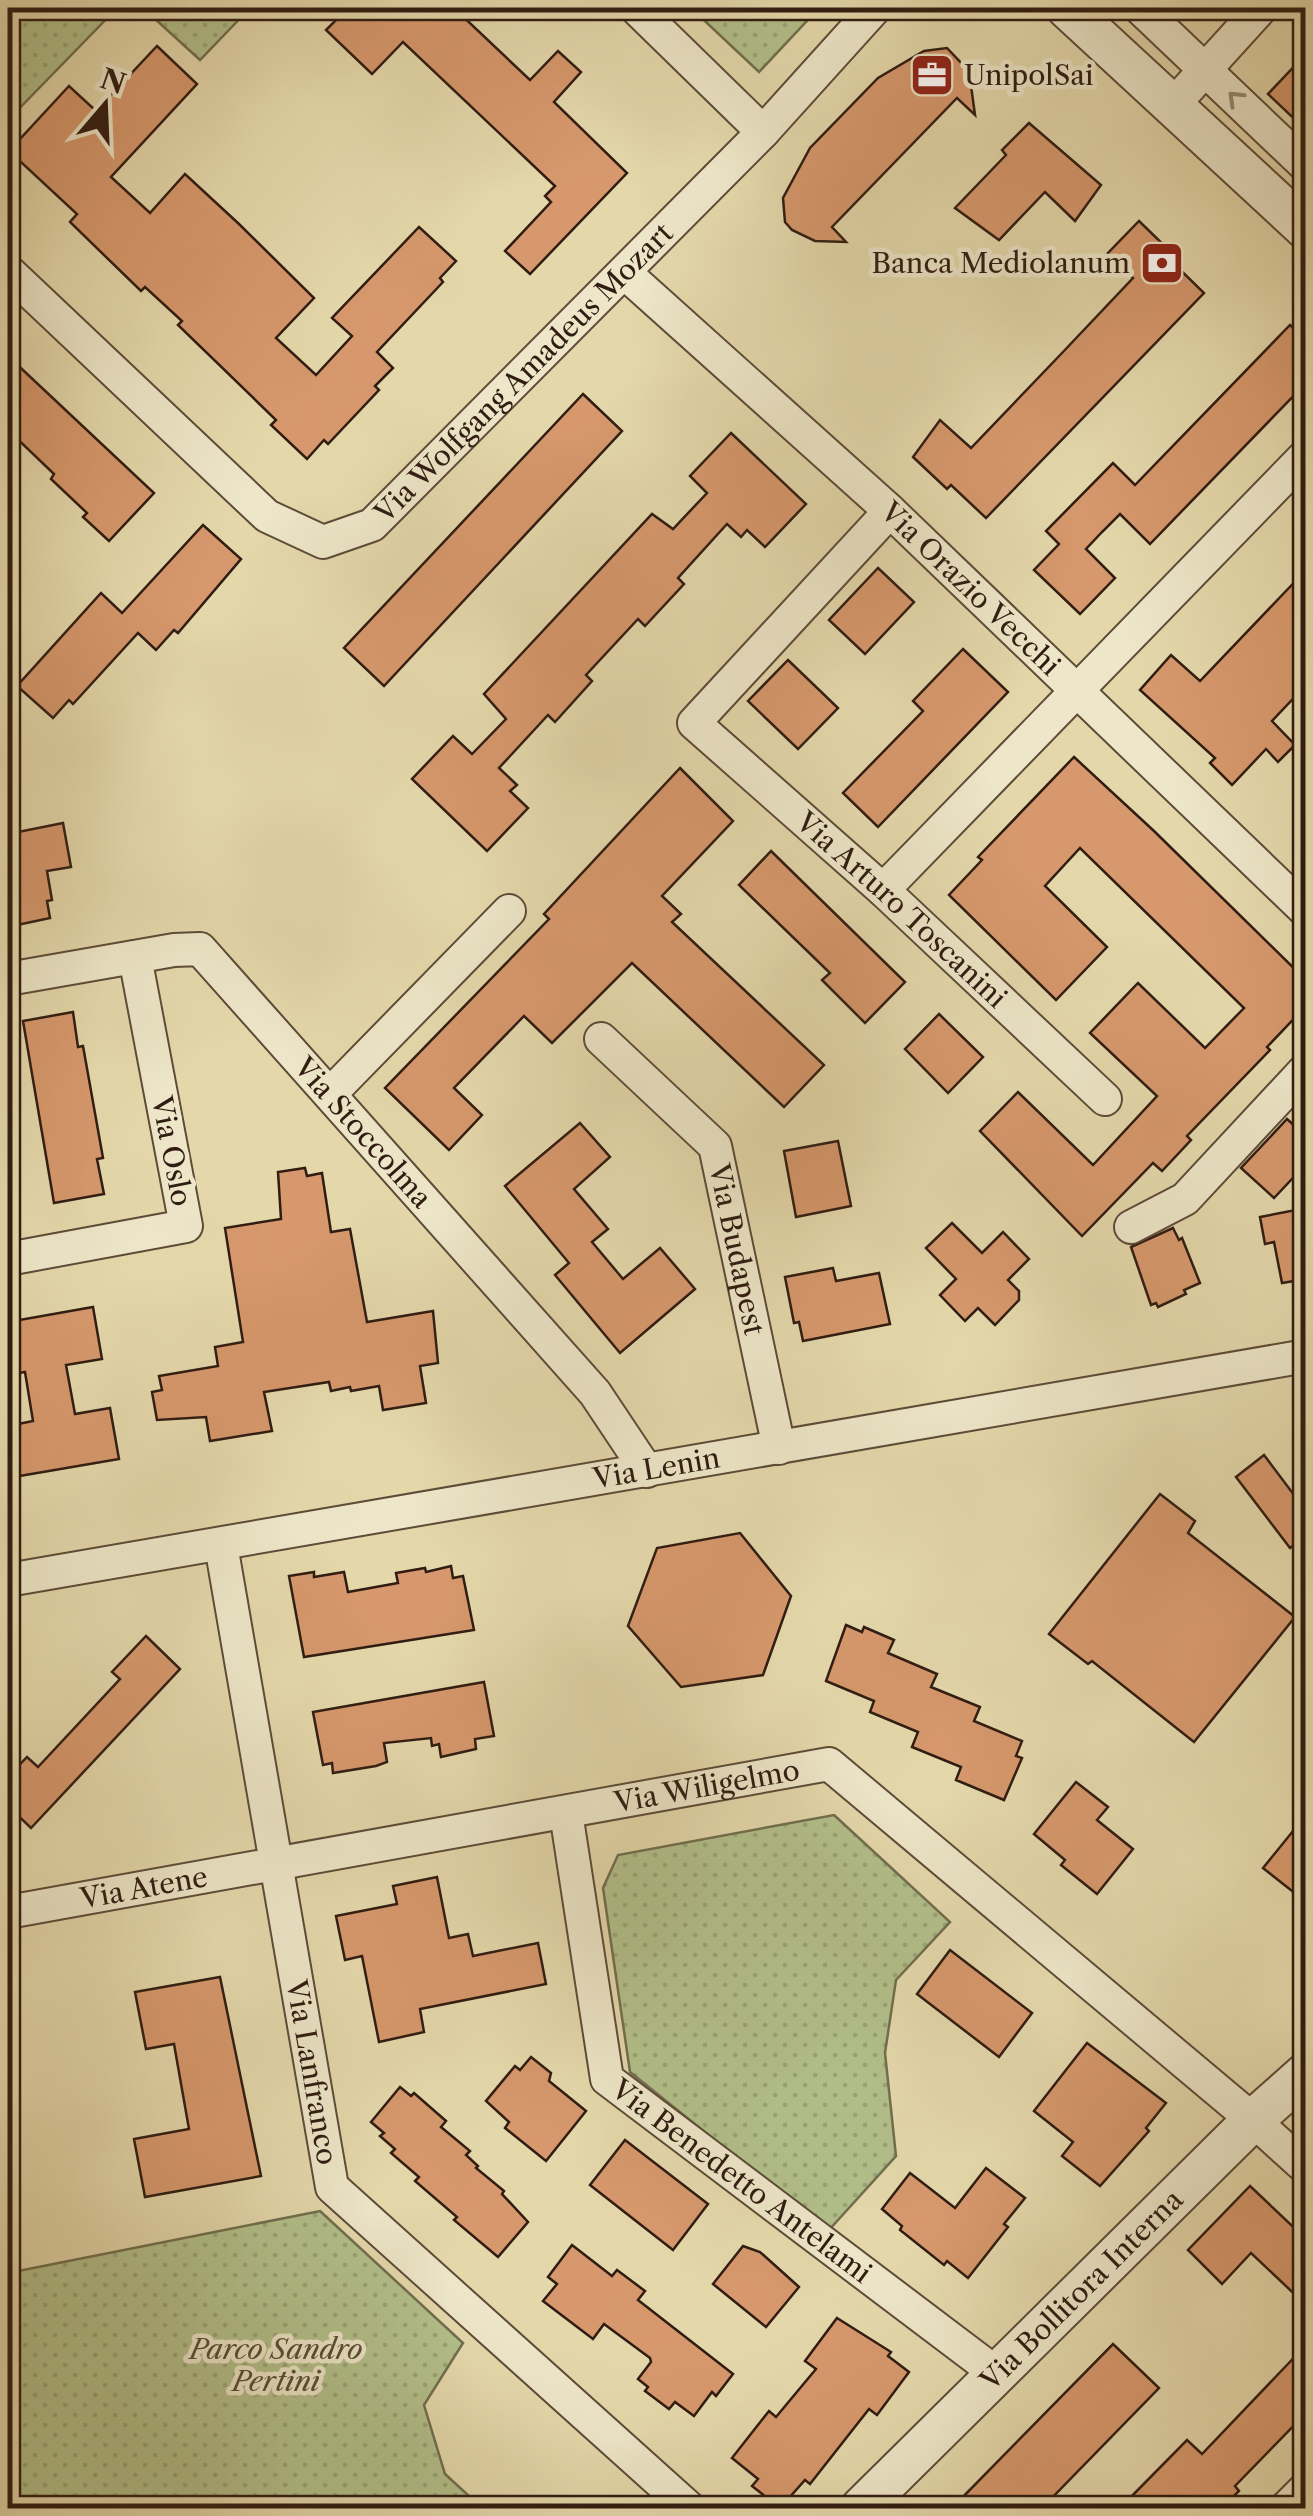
<svg xmlns="http://www.w3.org/2000/svg" width="1313" height="2516" viewBox="0 0 1313 2516" font-family="'Libre Caslon Text',serif">
  <style>
    .park { fill: url(#park-dots); stroke: #716e4e; stroke-width: 2.5 }
    .building { fill: #d6986c; stroke: #301c12; stroke-width: 2.5 }
    .lines { fill: none; stroke-linecap: round; stroke-linejoin: round }
    .minor-casing { stroke: #5d4b38; stroke-width: 36 }
    .tertiary-casing { stroke: #5d4b38; stroke-width: 44 }
    .minor { stroke: #ede6c8; stroke-width: 32 }
    .tertiary { stroke: #ede6c8; stroke-width: 40 }
    .oneway { stroke: #988b76 }
    .labels { text-anchor: middle; dominant-baseline: central; stroke-width: 9; stroke-linejoin: round; paint-order: stroke }
    .poi-label { font-size: 28px; fill: #301c12; stroke: #ede6c8; text-anchor: start }
    .street-label { font-size: 28px; fill: #301c12; stroke: #ede6c8 }
    .park-label { font-size: 28px; font-style: italic; fill: #574d36; stroke: #ede6c8 }
  </style>
  <defs>
    <pattern id="park-dots" width="8" height="8" patternUnits="userSpaceOnUse" patternTransform="scale(2.5)"><rect width="8" height="8" fill="#b2bf8a"/><path d="M2 2h.1M6 6h.1" fill="none" stroke="#99a476" stroke-width="1.8" stroke-linecap="round"/></pattern>
  </defs>
  <rect width="100%" height="100%" fill="#e4d8ab"/>
  <filter id="stains"><feTurbulence type="fractalNoise" baseFrequency=".002" numOctaves="4"/><feColorMatrix values="0 0 0 0 .2 0 0 0 0 .09 0 0 0 0 .02 0 0 0 .5 -.17"/></filter>
  <radialGradient id="worn" r=".72"><stop offset=".6" stop-color="#630" stop-opacity="0"/><stop offset="1" stop-color="#630" stop-opacity=".3"/></radialGradient>
  <g class="park">
    <path d="M20 8H117L8 120V21Z"/>
    <path d="M143 8H250L200 60Z"/>
    <path d="M691 8H819L759 72Z"/>
    <path d="M834 1815 950 1922 896 1980 885 2053 896 2156 828 2231 630 2072 603 1888 618 1855Z"/>
    <path d="M320 2211 463 2343 424 2405 445 2474 482 2508H8V2273Z"/>
  </g>
  <g class="building">
    <path d="M348 8H454L530 80 558 51 581 72 554 102 627 173 530 274 505 251 551 202 545 196 555 186 403 42 372 74 326 30Z"/>
    <path d="M157 46 197 84 111 177 150 213 185 174 239 224 314 298 276 338 316 375 352 336 332 318 419 227 456 261 440 278 443 282 377 352 393 368 375 386 379 390 328 444 324 440 307 459 271 425 276 420 178 325 182 321 145 287 141 291 70 222 77 214 9 151 69 86 96 111Z"/>
    <path d="M947 48 964 66 970 78 975 115 957 98 832 227 846 242 815 241 792 230 785 222 783 198 810 148 878 78 924 51Z"/>
    <path d="M1306 54V130L1268 94Z"/>
    <path d="M1029 123 1101 185 1075 221 1045 192 999 240 955 208 1006 155 1002 150Z"/>
    <path d="M1139 221 1172 253 1168 258 1204 293 986 518 951 485 947 489 913 457 940 420 971 448 1062 353 1133 278 1108 253Z"/>
    <path d="M1290 325 1306 340V383L1150 544 1120 514 1102 532 1086 549 1115 578 1080 614 1034 570 1059 544 1046 531 1113 463 1135 485Z"/>
    <path d="M8 356 154 493 109 541 83 517 87 513 51 479 54 474 8 430Z"/>
    <path d="M583 394 622 431 384 686 344 648Z"/>
    <path d="M731 433 806 504 765 547 747 530 741 537 727 524 678 578 684 584 645 626 638 619 586 675 592 681 555 722 548 715 499 768 517 785 510 791 528 808 487 851 412 779 453 736 472 754 506 719 484 694 652 514 673 529 707 493 690 476Z"/>
    <path d="M203 525 241 559 178 633 174 630 156 650 138 633 73 704 69 700 53 718 17 686 101 593 122 613Z"/>
    <path d="M878 568 914 602 865 654 829 620Z"/>
    <path d="M1306 570V685L1272 721 1295 745 1278 762 1266 749 1232 785 1210 763 1215 758 1140 690 1171 655 1200 681Z"/>
    <path d="M963 649 1008 692 878 827 843 793 923 711 913 701Z"/>
    <path d="M788 660 838 708 798 749 748 701Z"/>
    <path d="M1074 757 1154 831 1306 980V1006L1267 1047 1270 1050 1187 1136 1191 1140 1162 1171 1153 1163 1082 1236 980 1131 1018 1092 1093 1165 1157 1096 1090 1033 1138 983 1205 1048 1244 1008 1080 848 1045 886 1107 947 1056 1000 949 895 982 860 978 857Z"/>
    <path d="M680 768 733 821 662 896 681 914 672 922 824 1065 784 1107 632 963 552 1043 524 1016 454 1088 482 1115 449 1150 385 1088 549 919 544 914Z"/>
    <path d="M63 823 71 867 47 871 52 900 47 901 50 918 8 927V834Z"/>
    <path d="M771 851 905 982 865 1023 822 980 830 973 739 885Z"/>
    <path d="M73 1012 78 1047 83 1046 103 1158 97 1159 104 1194 54 1203 23 1021Z"/>
    <path d="M939 1014 983 1057 948 1093 905 1049Z"/>
    <path d="M1287 1119 1306 1136V1164L1274 1198 1241 1168Z"/>
    <path d="M580 1123 610 1157 574 1189 608 1229 592 1242 623 1279 660 1248 695 1289 620 1353 555 1275 569 1263 505 1186Z"/>
    <path d="M838 1141 851 1206 796 1217 784 1151Z"/>
    <path d="M305 1168 307 1176 322 1173 331 1232 350 1229 367 1322 433 1311 438 1363 420 1366 426 1403 383 1410 379 1386 351 1391 350 1387 331 1391 329 1382 264 1392 272 1431 210 1441 206 1417 157 1420 152 1392 162 1390 159 1376 218 1366 215 1347 243 1342 225 1228 281 1219 278 1172Z"/>
    <path d="M1306 1208V1279L1282 1283 1274 1242 1265 1244 1260 1217Z"/>
    <path d="M952 1223 982 1253 1003 1232 1029 1259 1008 1280 1019 1291V1300L995 1325 978 1308 965 1321 940 1295 956 1279 926 1248Z"/>
    <path d="M1173 1228 1179 1240 1182 1238 1200 1283 1184 1290 1186 1294 1158 1307 1156 1303 1151 1305 1131 1247Z"/>
    <path d="M833 1268 836 1281 879 1273 890 1324 803 1341 799 1322 794 1323 785 1277Z"/>
    <path d="M93 1307 102 1359 66 1365 75 1414 110 1408 119 1459 8 1478V1426L33 1421 25 1372 8 1375V1322Z"/>
    <path d="M1264 1455 1306 1511V1536L1290 1548 1236 1477Z"/>
    <path d="M1160 1494 1195 1521 1188 1533 1295 1617 1194 1742 1092 1661 1088 1664 1049 1634Z"/>
    <path d="M740 1533 791 1596 763 1675 681 1687 628 1626 657 1548Z"/>
    <path d="M451 1566 453 1578 463 1576 474 1630 304 1657 289 1576 314 1572V1577L344 1572 348 1592 398 1583 396 1573 425 1568 426 1572Z"/>
    <path d="M846 1625 862 1632 864 1627 894 1640 888 1653 937 1674 931 1687 980 1707 974 1721 1022 1741 1016 1756 1022 1758 1004 1800 956 1780 961 1767 912 1747 918 1732 870 1712 874 1701 826 1681Z"/>
    <path d="M146 1636 180 1669 31 1828 8 1806V1777L27 1757 38 1767 120 1679 112 1672Z"/>
    <path d="M484 1682 494 1736 475 1739 476 1749 441 1757 439 1744 432 1746 431 1738 384 1743 387 1762 376 1766 333 1773 332 1763 323 1765 313 1712Z"/>
    <path d="M1076 1782 1108 1807 1097 1820 1133 1849 1097 1894 1061 1865 1065 1860 1034 1834Z"/>
    <path d="M1306 1815V1902L1263 1868Z"/>
    <path d="M437 1877 449 1938 468 1934 473 1956 538 1943 546 1984 420 2009 424 2032 379 2042 362 1956 345 1960 336 1916 397 1904 393 1886Z"/>
    <path d="M950 1950 1032 2013 999 2057 917 1994Z"/>
    <path d="M220 1977 261 2176 145 2197 134 2139 189 2129 174 2044 146 2049 135 1992Z"/>
    <path d="M1087 2043 1166 2103 1146 2128 1149 2131 1100 2186 1062 2156 1073 2142 1034 2111Z"/>
    <path d="M531 2057 551 2073 549 2081 586 2111 546 2161 505 2128 509 2122 486 2101 515 2066 520 2070Z"/>
    <path d="M400 2087 411 2096 414 2093 446 2121 441 2127 470 2151 466 2155 478 2166 476 2168 504 2191 502 2194 528 2222 498 2257 454 2220 457 2217 415 2181 419 2177 391 2153 395 2149 380 2136 384 2133 371 2122Z"/>
    <path d="M625 2140 708 2204 673 2250 590 2185Z"/>
    <path d="M986 2168 1025 2198 1004 2224 1008 2227 968 2278 947 2261 944 2265 900 2230 902 2226 882 2209 910 2173 955 2208Z"/>
    <path d="M1250 2186 1306 2239V2305L1251 2253 1222 2284 1188 2250Z"/>
    <path d="M572 2245 612 2276 617 2270 645 2291 638 2300 733 2374 716 2396 712 2392 694 2416 675 2402 669 2409 645 2391 648 2387 638 2379 651 2362 650 2358 604 2324 593 2339 543 2301 557 2284 548 2277Z"/>
    <path d="M743 2246 760 2252 799 2287 766 2327 713 2284Z"/>
    <path d="M837 2318 891 2352 888 2356 909 2372 877 2415 869 2409 810 2484 805 2480 780 2508 752 2486 758 2479 732 2458 769 2411 776 2417 816 2369 805 2361Z"/>
    <path d="M1113 2344 1159 2388 1042 2508H952Z"/>
    <path d="M1306 2345V2413L1235 2486 1239 2491 1222 2508H1120L1187 2440 1202 2454Z"/>
  </g>
  <g class="lines">
    <g class="minor-casing">
      <g id="minor">
        <path d="M636 8 763 132"/>
        <path d="M1140 8 1306 166"/>
        <path d="M1174 104 1261 8"/>
        <path id="s1" d="M8 271 267 516 323 542 372 525 763 132 875 8"/>
        <path id="s2" d="M625 273 890 511 1306 911"/>
        <path id="s3" d="M890 511 694 723 883 890 1105 1099"/>
        <path d="M883 890 1306 455"/>
        <path id="s4" d="M8 979 174 950 200 949 595 1393 647 1471"/>
        <path id="s5" d="M601 1039 715 1146 779 1448"/>
        <path d="M331 1093 509 911"/>
        <path d="M1131 1227 1185 1199 1306 1069"/>
        <path d="M8 1259 186 1226 135 957"/>
        <path id="s6" d="M221 1545 332 2187 689 2508"/>
        <path id="s7" d="M8 1580 1306 1356"/>
        <path id="s8" d="M566 1813 607 2079 996 2373"/>
        <path id="s9" d="M8 1912 829 1764 1253 2120 1306 2168"/>
        <path d="M1286 2508 1306 2488"/>
      </g>
    </g>
    <g class="tertiary-casing">
      <g id="tertiary">
        <path d="M1067 8 1306 229"/>
        <path id="s10" d="M861 2508 1253 2120 1306 2073"/>
      </g>
    </g>
    <use href="#minor" class="minor"/>
    <use href="#tertiary" class="tertiary"/>
  </g>
  <defs><path id="oneway-chevron" d="M-2-3.5L2.5 0L-2 3.5" fill="none" stroke-width="1.6" stroke-linecap="round" stroke-linejoin="round" transform="scale(2.5)"/></defs>
  <use class="oneway" href="#oneway-chevron" transform="translate(1235 98) rotate(-136)"/>
  <defs>
    <g id="office-square" transform="scale(2.25)"><rect x="-9" y="-9" width="18" height="18" rx="4" fill="#8f2418" stroke="#ede6c8"/><path d="M-6-3h4V-5.5h4V-3h4V5H-6ZM-1-4.5V-3h2v-1.5ZM-6 0V1H6V0Z" fill="#fff"/></g>
    <g id="bank-square" transform="scale(2.25)"><rect x="-9" y="-9" width="18" height="18" rx="4" fill="#8f2418" stroke="#ede6c8"/><path d="M-6-4H6V4H-6ZM0-2.3a2.3 2.3 0 1 0 0 4.6a2.3 2.3 0 1 0 0-4.6Z" fill="#fff"/></g>
  </defs>
  <g fill-rule="evenodd">
    <use href="#office-square" x="932" y="75"/>
    <use href="#bank-square" x="1162" y="263"/>
  </g>
  <g class="labels">
    <g class="poi-label">
      <text x="964" y="75">UnipolSai</text>
      <text x="1130" y="263" text-anchor="end">Banca Mediolanum</text>
    </g>
    <g class="street-label">
      <text stroke="none"><textPath href="#s1" startOffset="685">Via Wolfgang Amadeus Mozart</textPath></text>
      <text stroke="none"><textPath href="#s2" startOffset="468">Via Orazio Vecchi</textPath></text>
      <text stroke="none"><textPath href="#s3" startOffset="568">Via Arturo Toscanini</textPath></text>
      <text stroke="none"><textPath href="#s4" startOffset="440">Via Stoccolma</textPath></text>
      <text transform="translate(172 1151) rotate(79)">Via Oslo</text>
      <text stroke="none"><textPath href="#s5" startOffset="262">Via Budapest</textPath></text>
      <text stroke="none"><textPath href="#s7" startOffset="658">Via Lenin</textPath></text>
      <text stroke="none"><textPath href="#s9" startOffset="710">Via Wiligelmo</textPath></text>
      <text stroke="none"><textPath href="#s9" startOffset="138">Via Atene</textPath></text>
      <text stroke="none"><textPath href="#s6" startOffset="535">Via Lanfranco</textPath></text>
      <text stroke="none"><textPath href="#s8" startOffset="438">Via Benedetto Antelami</textPath></text>
      <text stroke="none"><textPath href="#s10" startOffset="310">Via Bollitora Interna</textPath></text>
    </g>
    <g class="park-label">
      <text x="276" y="2349">Parco Sandro<tspan x="276" dy="32">Pertini</tspan></text>
    </g>
  </g>
  <rect width="1313" height="2516" fill="none" stroke="#e4d8ab" stroke-width="40"/>
  <rect x="10" y="10" width="1293" height="2496" fill="none" stroke="#301c12" stroke-width="5"/>
  <rect x="20" y="20" width="1273" height="2476" fill="none" stroke="#301c12" stroke-width="2.5"/>
  <g transform="translate(105 105) rotate(19)" stroke="#ede6c8" stroke-width="8" paint-order="stroke">
  <path d="M0-8L18 38L0 25L-18 38Z" fill="#301c12"/>
  <text y="-15" font-size="28" font-weight="bold" text-anchor="middle" fill="#301c12">N</text>
  </g>
  <rect width="100%" height="100%" filter="url(#stains)"/>
  <rect width="100%" height="100%" fill="url(#worn)"/>
</svg>
